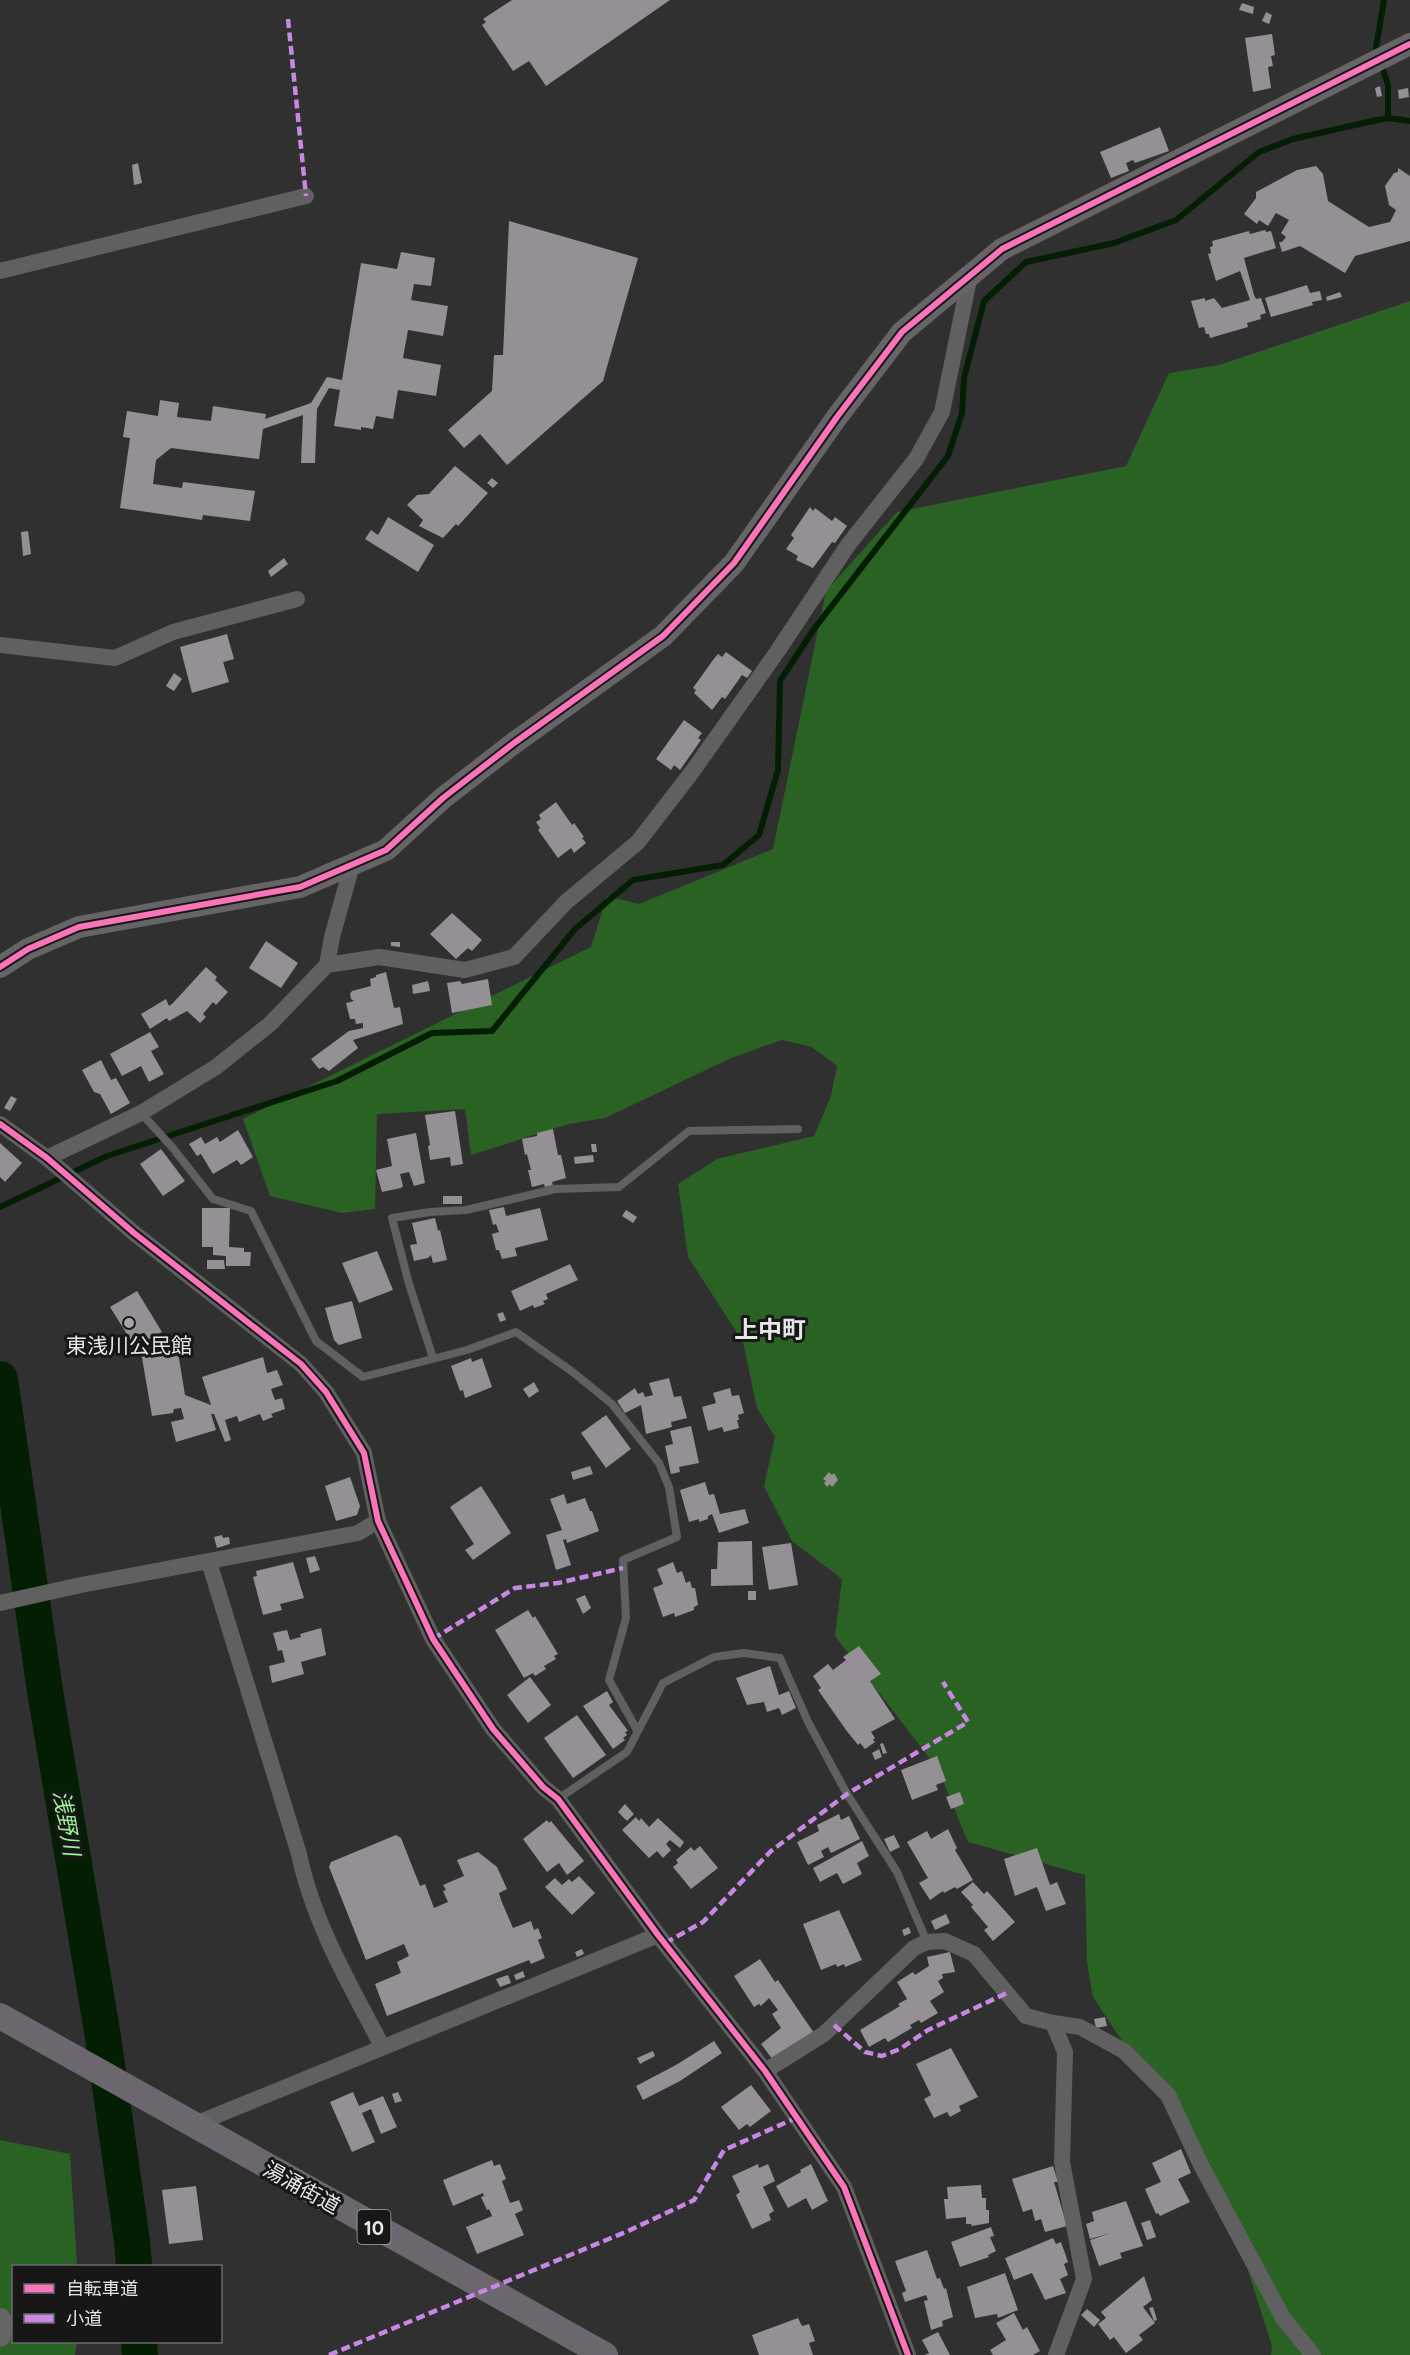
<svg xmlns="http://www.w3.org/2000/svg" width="1410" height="2355" viewBox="0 0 1410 2355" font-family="Quicksand,'Noto Sans JP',sans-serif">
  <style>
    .forest { fill: #2a6224 }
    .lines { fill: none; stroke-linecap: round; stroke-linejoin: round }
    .stream { stroke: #041e04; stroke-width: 6 }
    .river { stroke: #041e04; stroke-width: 36 }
    .building { fill: #949096 }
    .lane { stroke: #606060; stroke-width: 8 }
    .street { stroke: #606060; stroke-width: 16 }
    .secondary { stroke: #666467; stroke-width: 22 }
    .primary { stroke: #6c676e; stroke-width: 26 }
    .quiet { stroke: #c787e3; stroke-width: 4.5; stroke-dasharray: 9 4.5; stroke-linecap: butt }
    .cycleway-casing { stroke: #181718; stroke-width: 10 }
    .cycleway { stroke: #fb73b8; stroke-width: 6 }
    .poi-dot { fill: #a6a6a7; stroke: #181718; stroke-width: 2 }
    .labels { text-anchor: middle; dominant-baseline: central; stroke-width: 6; stroke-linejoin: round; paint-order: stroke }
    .shield { fill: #181718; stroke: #a8a7a9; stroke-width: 1.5 }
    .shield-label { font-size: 20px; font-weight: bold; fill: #e6e5e7 }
    .poi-label { font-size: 21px; fill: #e6e5e7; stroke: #181718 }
    .street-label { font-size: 21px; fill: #e6e5e7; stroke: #181718 }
    .water-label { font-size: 22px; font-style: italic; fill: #9cf392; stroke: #181718 }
    .quarter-label { font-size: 24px; font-weight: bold; fill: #e6e5e7; stroke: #181718 }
  </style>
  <rect width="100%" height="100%" fill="#303030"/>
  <g class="forest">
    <path d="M1410 301V2355H1271L1272 2346 1224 2195 1093 1997 1087 1963 1085 1875 968 1842 938 1769 835 1636 842 1579 792 1541 764 1486 775 1437 757 1408 743 1342 688 1257 678 1184 717 1159 814 1136 831 1096 837 1066 812 1047 782 1040 731 1058 605 1118 569 1124 471 1155 465 1109 377 1114 375 1209 342 1213 270 1196 243 1119 591 947 607 896 639 904 773 849 826 591 897 512 1126 466 1169 373 1219 365Z"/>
    <path d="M0 2140 70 2154 77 2266H14V2342H77L75 2355H0Z"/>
  </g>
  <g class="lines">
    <g class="stream">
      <path d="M1376 48 1384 0"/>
      <path d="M1383 69 1388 85V118"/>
      <path d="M0 1207 107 1156 337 1081 432 1033 492 1031 575 929 633 880 723 865 759 835 778 770 780 681 814 629 948 456 962 413 964 378 984 301 1026 262 1114 243 1176 220 1259 152 1293 139 1368 122 1388 118 1410 121"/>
    </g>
    <g class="river">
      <path d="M0 1379 45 1691 103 2037 132 2241 134 2266"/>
      <path d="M139 2342 140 2355"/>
    </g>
  </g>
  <g class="building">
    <path d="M512 0H670L546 86 529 61 513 71 482 25 486 22 483 19Z"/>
    <path d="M1242 3 1254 7 1253 14 1239 10Z"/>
    <path d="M1266 12 1272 15 1269 24 1262 21Z"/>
    <path d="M1272 34 1275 55 1271 56 1273 66 1268 67 1271 88 1253 92 1245 38Z"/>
    <path d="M1380 86 1382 96 1377 97 1375 88Z"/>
    <path d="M1408 88 1409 97 1399 99 1398 90Z"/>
    <path d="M1160 127 1169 151 1135 163 1133 160 1126 163 1129 171 1111 178 1100 152Z"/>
    <path d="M138 163 142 183 134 185 132 165Z"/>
    <path d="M1316 166 1323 174 1328 201 1369 227 1390 222 1396 210 1389 205 1385 186 1394 173 1398 172V168L1410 176V241L1355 256 1345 273 1300 246 1282 252 1279 242H1282L1286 237 1281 233 1289 220 1276 213 1268 226 1259 220 1257 224 1244 214 1256 198V192L1297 170Z"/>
    <path d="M509 221 638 258 603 381 507 465 480 434 464 448 448 430 492 391 494 355H503Z"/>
    <path d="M1265 230 1266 232 1271 231 1276 248 1244 258 1254 295 1256 299 1261 298 1266 313 1260 315 1261 319 1247 323 1248 327 1210 338 1209 334H1206L1204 327 1199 328 1191 301 1205 298V301L1214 298 1222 308 1250 300 1240 271 1216 281 1208 254 1211 253 1210 247 1213 246 1212 241 1249 231 1250 234Z"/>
    <path d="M401 252 435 258 431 286 414 284 411 300 448 306 443 336 408 330 403 358 441 365 436 396 398 390 393 419 376 416 373 429 361 427V430L334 426 340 390 329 388 317 409 315 463H301L303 415 263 429 259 459 171 448 156 460 153 484 182 488 183 482 255 491 250 521 203 515 202 520 120 508 130 438 123 437 127 411 158 416 160 400 179 403 177 417 211 421 213 406 266 414 265 419 311 403 327 377 342 380 361 263 397 269Z"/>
    <path d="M1307 285 1310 293 1320 291 1322 300 1312 302 1313 305 1271 317 1265 298Z"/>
    <path d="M1340 292 1342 297 1327 301 1326 297Z"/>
    <path d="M455 466 488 493 458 526 456 524 443 538 419 526 423 520 407 505 417 495 429 494Z"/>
    <path d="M492 478 498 483 493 488 487 483Z"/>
    <path d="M810 507 813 511 815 508 832 521 835 517 847 526 835 543 832 542 813 568 796 560 798 556 786 549 794 538 791 535Z"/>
    <path d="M388 517 434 545 418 572 365 539 371 530 378 535Z"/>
    <path d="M28 531 31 554 23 556 21 532Z"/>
    <path d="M284 558 288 564 271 577 268 571Z"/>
    <path d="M227 634 234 659 223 662 229 682 192 693 180 647Z"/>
    <path d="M726 652 752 671 747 678 742 675 725 699 722 697 712 710 694 693 696 690 693 688 713 660 718 654 722 657Z"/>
    <path d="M174 673 182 679 174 691 166 686Z"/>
    <path d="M684 720 702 733 698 738 701 740 680 770 674 765 671 770 656 759Z"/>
    <path d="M556 802 572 825 574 823 584 837 582 838 586 843 574 853 571 848 558 858 538 830 540 828 536 822 541 819 539 815Z"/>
    <path d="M452 913 482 940 472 951 468 948 456 959 430 934Z"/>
    <path d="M266 941 298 963 281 988 249 968Z"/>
    <path d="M391 942H400V947L391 946Z"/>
    <path d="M206 967 217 977 215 980 228 992 216 1005 213 1002 203 1014 206 1017 200 1023 187 1011 169 1021 167 1018 150 1029 141 1014 166 999 169 1006 173 1003Z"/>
    <path d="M386 972 394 1008 400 1007 403 1024 353 1040 358 1048 329 1071 323 1067 319 1069 311 1059 349 1031 363 1028V1023L356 1024 355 1019H350L346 1003 354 1001 351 999 350 994 352 991 371 986 370 979 376 977V975Z"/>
    <path d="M488 979 492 1005 452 1013 447 983 460 981 462 984Z"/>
    <path d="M428 981 430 991 413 994 412 985Z"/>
    <path d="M150 1032 159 1047 151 1051 164 1074 149 1082 141 1066 122 1076 110 1054Z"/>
    <path d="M101 1060 111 1080 116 1078 130 1103 111 1114 100 1094 94 1092 82 1070Z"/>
    <path d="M11 1096 17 1099 10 1111 4 1108Z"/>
    <path d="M455 1111 463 1164 451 1166 450 1157 430 1160 428 1146 430 1145 425 1115Z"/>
    <path d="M553 1129 558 1155H561L566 1178 552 1182 553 1185 545 1187 544 1184 532 1187 528 1170H531L527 1154 525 1155 522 1139 537 1136V1133Z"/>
    <path d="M238 1130 253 1157 241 1165 237 1160 213 1174 201 1154 197 1156 189 1144 201 1137 205 1144 217 1137 220 1142Z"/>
    <path d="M416 1133 425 1183 414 1186 409 1172 400 1174 403 1186 401 1188 382 1192 376 1170 392 1166 387 1139Z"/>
    <path d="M0 1143 22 1163 5 1182 0 1177Z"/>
    <path d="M591 1144H596L597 1152H592Z"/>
    <path d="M161 1149 185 1181 163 1196 140 1164Z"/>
    <path d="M593 1155 594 1162 575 1164 574 1157Z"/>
    <rect x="443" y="1196" width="19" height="8"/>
    <path d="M504 1207 506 1216 540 1208 548 1240 515 1248 517 1256 502 1259 499 1250H496L492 1234 499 1232 496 1224 493 1225 489 1210Z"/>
    <path d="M202 1208H230L229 1247 244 1248V1252H251L250 1266H226V1256L213 1255V1247H202Z"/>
    <path d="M626 1210 637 1217 633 1223 622 1216Z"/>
    <path d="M435 1218 438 1231 440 1230 447 1260 433 1263 431 1255 428 1258 414 1261 410 1245 417 1244 412 1223Z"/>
    <path d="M377 1251 393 1290 359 1303 342 1263Z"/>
    <path d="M207 1260H224L225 1269H207Z"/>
    <path d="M570 1264 578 1280 546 1294 548 1299 543 1301 545 1304 534 1308 533 1305 520 1311 511 1291Z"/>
    <path d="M137 1291 162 1332 135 1347 110 1307Z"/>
    <path d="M352 1301 362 1338 339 1345 334 1340 325 1308Z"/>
    <path d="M503 1312 506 1320 500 1322 497 1314Z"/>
    <path d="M177 1346 185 1395 211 1405 202 1377 263 1357 267 1373 277 1370 283 1385 271 1389 275 1400 282 1398 285 1409 271 1414 273 1417 263 1421 260 1414 239 1422 237 1416 225 1420 231 1440 225 1442 214 1414H211L216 1430 176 1442 171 1422 184 1419 181 1408 174 1409 173 1413 152 1416 141 1352Z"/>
    <path d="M471 1358 472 1362 482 1358 492 1387 465 1398 463 1390 460 1391 451 1366Z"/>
    <path d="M669 1378 674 1397 681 1396 687 1418 671 1422 672 1427 646 1434 641 1405 625 1413 617 1401 635 1388 638 1394 643 1392 645 1397 653 1395 649 1383Z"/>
    <path d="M534 1382 539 1391 529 1398 523 1389Z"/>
    <path d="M730 1388 732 1396 739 1395 744 1413 738 1415 739 1420H737L739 1428 724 1432 722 1427 708 1431 702 1407 716 1403 713 1393Z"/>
    <path d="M606 1415 631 1449 606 1468 581 1433Z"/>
    <path d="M691 1426 699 1463 679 1467 680 1472 671 1474 665 1446 673 1444 670 1431Z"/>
    <path d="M590 1466 593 1474 573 1480 571 1472Z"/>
    <path d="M829 1472 832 1475 834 1473 838 1480 832 1487 830 1484 827 1487 824 1483 826 1481 823 1479Z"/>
    <path d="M350 1477 360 1506 357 1515 336 1521 325 1486Z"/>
    <path d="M705 1482 709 1495 714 1494 720 1514 745 1509 749 1523 719 1533 712 1514 708 1516V1519L699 1522V1519L689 1522 680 1490Z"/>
    <path d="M481 1486 511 1533 473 1560 465 1550 474 1544 450 1507Z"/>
    <path d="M564 1494 567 1504 585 1498 590 1511H592L599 1531 567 1543 566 1539 563 1540 571 1565 556 1570 546 1535 562 1530 550 1499Z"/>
    <path d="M222 1535 223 1538 229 1537 230 1544 217 1548 214 1537Z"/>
    <path d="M752 1541 753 1585 711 1586V1569H717L718 1542Z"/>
    <path d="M791 1543 798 1585 769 1590 762 1547Z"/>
    <path d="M315 1556 320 1570 310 1573 306 1558Z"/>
    <path d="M293 1562 304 1598 280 1604 282 1610 263 1615 253 1577 257 1576 256 1571Z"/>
    <path d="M673 1562 677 1573 682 1571 686 1583 690 1581 692 1588H695L698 1605 694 1607V1610L675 1617 674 1613 663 1617 653 1588 663 1584 657 1569Z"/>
    <rect x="748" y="1591" width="8" height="9"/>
    <path d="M585 1595 591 1608 583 1614 576 1599Z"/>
    <path d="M528 1610 533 1618 535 1616 558 1654 554 1656 556 1659 544 1666 546 1669 535 1676 533 1673 524 1678 495 1630Z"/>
    <path d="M321 1628 326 1655 301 1662 304 1674 272 1683 269 1666 285 1662 282 1650 278 1651 273 1633 287 1630 290 1640 301 1637 300 1634Z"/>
    <path d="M859 1646 881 1674 870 1681 895 1719 871 1732 875 1738 873 1740 875 1742 865 1749 860 1743 858 1745 846 1730 818 1690 821 1688 813 1676 828 1664 833 1670 846 1660 843 1657Z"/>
    <path d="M770 1666 779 1695 789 1691 796 1708 782 1715 779 1708 767 1712 764 1702 747 1705 736 1678Z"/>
    <path d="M530 1677 551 1705 528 1723 507 1695Z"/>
    <path d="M607 1691 613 1702 609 1705 628 1731 625 1732 627 1735 623 1738 625 1740 613 1749 583 1706Z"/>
    <path d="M577 1715 606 1755 573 1778 544 1738Z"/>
    <path d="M883 1743 887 1753 883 1754 880 1744Z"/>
    <path d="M879 1749 882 1757 875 1760 872 1753Z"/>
    <path d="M937 1756 946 1781 936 1785 938 1790 912 1800 901 1770Z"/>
    <path d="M960 1792 964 1804 951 1809 946 1797Z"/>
    <path d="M625 1804 634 1814 627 1821 618 1812Z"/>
    <path d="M839 1814 841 1820 849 1816 860 1839 831 1853 828 1847 821 1851 824 1857 808 1865 797 1842 819 1831 817 1825Z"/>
    <path d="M636 1817 639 1821 641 1818 649 1827 658 1818 684 1842 680 1848 670 1840 666 1844 671 1850 663 1858 657 1851 649 1858 622 1830Z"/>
    <path d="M547 1820 549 1823 551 1821 584 1861 567 1875 559 1863 547 1872 523 1839Z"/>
    <path d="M948 1829 957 1848 955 1850 973 1880 957 1889 955 1887 944 1893 943 1891 930 1900 919 1883 928 1878 907 1842 927 1831 931 1839Z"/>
    <path d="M396 1835 401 1838 420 1886 425 1884 434 1908 448 1902 443 1891 446 1890 443 1885 464 1876 457 1860 478 1852 497 1867 507 1889 499 1893 501 1900 513 1928 531 1921 534 1930 538 1928 542 1938 538 1940 545 1958 531 1964 529 1960 387 2016 375 1984 401 1973 397 1962 409 1956 404 1944 366 1960 329 1867 331 1862Z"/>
    <path d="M894 1835 900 1847 890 1852 884 1839Z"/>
    <path d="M862 1841 869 1856 857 1863 862 1874 843 1884 837 1873 820 1882 813 1868Z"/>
    <path d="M700 1846 718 1868 691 1889 673 1867 678 1863 676 1860 691 1847 694 1851Z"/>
    <path d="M1037 1848 1050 1885 1057 1882 1066 1904 1046 1911 1037 1887 1015 1896 1004 1859Z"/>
    <path d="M579 1876 595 1893 572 1915 545 1887 555 1878 562 1885 569 1879 572 1882Z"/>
    <path d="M973 1882 984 1894 987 1891 1015 1922 993 1941 984 1930 988 1927 971 1907 973 1905 961 1892Z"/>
    <path d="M839 1910 862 1960 845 1967 844 1964 837 1967 836 1964 821 1970 803 1924Z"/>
    <path d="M946 1914 950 1923 935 1930 931 1921Z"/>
    <path d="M909 1927 911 1933 904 1936 902 1930Z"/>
    <path d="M582 1949 584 1954 577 1957 575 1952Z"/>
    <path d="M950 1952 955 1972 942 1974 943 1978 938 1981 944 1992 930 2001 938 2013 921 2023 919 2020 910 2025 912 2028 888 2042 885 2038 869 2047 860 2030 900 2006 898 2004 907 1999 897 1982 913 1972 915 1975 929 1966 927 1957Z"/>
    <path d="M760 1959 775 1982 778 1980 814 2033 773 2060 761 2044 781 2028 772 2014 778 2010 769 1998 761 2006 759 2004 754 2007 734 1976Z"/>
    <path d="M523 1971 525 1977 516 1980 514 1975Z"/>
    <path d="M508 1975 511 1983 500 1987 496 1979Z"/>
    <path d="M1105 2017 1107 2026 1096 2028 1094 2019Z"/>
    <path d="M714 2041 722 2053 680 2081 643 2100 636 2086 676 2065Z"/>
    <path d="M951 2048 978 2097 959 2106 961 2111 950 2117 947 2112 934 2118 924 2099 931 2095 916 2064Z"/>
    <path d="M653 2051 655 2056 640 2064 637 2058Z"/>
    <path d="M751 2085 771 2111 750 2127 747 2124 739 2130 721 2107Z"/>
    <path d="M353 2092 359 2106 383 2096 397 2127 381 2134 371 2109 362 2113 375 2142 352 2152 330 2102Z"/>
    <path d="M398 2092 402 2101 395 2103 392 2094Z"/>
    <path d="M1181 2149 1191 2173 1178 2179 1190 2202 1160 2216 1158 2213 1156 2214 1145 2189 1161 2182 1152 2163Z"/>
    <path d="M492 2160 494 2166 500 2164 506 2179 502 2181 510 2203 519 2200 523 2210 515 2214 524 2235 477 2254 466 2227 492 2216 489 2209 487 2210 481 2197 484 2196 483 2193 453 2206 443 2180Z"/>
    <path d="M758 2164 759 2168 768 2164 775 2181 763 2187 774 2211 769 2214 771 2220 752 2229 736 2195 740 2192 732 2176Z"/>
    <path d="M811 2164 828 2201 812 2210 806 2198 788 2208 776 2186 801 2172 800 2170Z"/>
    <path d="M1053 2166 1058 2182H1054L1067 2226 1045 2232 1041 2219 1035 2221 1032 2209 1023 2212 1012 2179Z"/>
    <path d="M981 2185 982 2198H986V2210H989V2223L972 2226 971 2224H966V2217L946 2219 944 2199H948L947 2187Z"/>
    <path d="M196 2186 203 2240 169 2244 162 2190Z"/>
    <path d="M1126 2201 1143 2246 1120 2253 1122 2258 1099 2266 1090 2240 1111 2233 1090 2239 1086 2224 1094 2221 1092 2212Z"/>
    <path d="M1150 2220 1156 2237 1147 2240 1141 2223Z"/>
    <path d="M991 2227 994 2236 990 2237 996 2251 988 2255 989 2257 960 2267 951 2242Z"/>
    <path d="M1053 2238 1056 2244 1061 2242 1068 2262 1064 2264 1068 2275 1060 2279 1066 2293 1045 2300 1032 2273 1014 2280 1005 2258Z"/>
    <path d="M927 2250 937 2279 940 2278 944 2289 946 2288 953 2317 942 2321 943 2326 931 2330 924 2301 928 2300 926 2295 905 2302 902 2293 906 2291 895 2261Z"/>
    <path d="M1005 2273 1018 2310 998 2318 997 2314 975 2318 967 2287Z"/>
    <path d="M1144 2276 1152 2300 1143 2307 1155 2323 1139 2335 1143 2340 1126 2353 1114 2337 1110 2340 1098 2324 1106 2318 1101 2312Z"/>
    <path d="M1153 2307 1157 2320 1154 2321 1149 2308Z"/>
    <path d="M1087 2309 1100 2320 1094 2327 1081 2315Z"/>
    <path d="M1014 2313 1023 2330 1027 2327 1040 2351 1033 2355H993L990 2350 1006 2340 996 2323Z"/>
    <path d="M798 2318 802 2326 809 2324 815 2341 809 2343 813 2355H759L752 2335Z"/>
    <path d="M938 2332 950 2355H925L929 2353 922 2340Z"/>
  </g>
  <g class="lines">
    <g class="lane">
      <path d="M141 1113 172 1147 213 1199 251 1211 316 1341 363 1377 467 1350 516 1332 574 1373 612 1404 659 1463 669 1487 677 1537 623 1560 626 1618 609 1680 637 1730"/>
      <path d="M433 1358 409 1284 392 1218 430 1212 466 1210 555 1189 619 1187 689 1131 798 1129"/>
      <path d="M558 1799 627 1752 663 1683 714 1657 744 1653 780 1658 808 1722 847 1794 897 1872 927 1942"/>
    </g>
    <g class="street">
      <path d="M0 271 306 196"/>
      <path d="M0 645 115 658 173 632 297 599"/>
      <path d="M327 965 379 957 465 970 514 957 566 902 638 842 692 772 777 652 848 545 916 459 942 412 970 275"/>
      <path d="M0 1124 47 1158 134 1233 301 1364 326 1392 364 1453 378 1521 433 1639 493 1729 543 1787 558 1799 658 1935 765 2071 844 2187 908 2355"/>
      <path d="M47 1158 141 1113 216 1067 270 1024 327 965 332 937 352 865"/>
      <path d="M209 1562 299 1854C313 1922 350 1985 382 2046"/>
      <path d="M0 1603 81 1585 358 1533 378 1521"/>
      <path d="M1053 2023 1065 2052 1062 2162 1084 2279 1056 2355"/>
      <path d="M765 2071 824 2034 914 1948 927 1942 945 1941 974 1954 1026 2016 1053 2023 1080 2027 1124 2051 1168 2095 1201 2165 1283 2318 1313 2355"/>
      <path d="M193 2125 658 1935"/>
    </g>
    <g class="secondary">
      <path d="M0 967 28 949 79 927 300 887 386 850 443 798 514 743 663 636 734 563 837 417 902 332 1002 249 1410 44"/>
      <path d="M0 2319 2 2323 0 2336"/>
    </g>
    <path class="primary" d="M0 2016 605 2355"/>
    <g class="quiet">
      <path d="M288 19 306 196"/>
      <path d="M433 1639 515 1588 558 1583 623 1568"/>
      <path d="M665 1943 703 1922 771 1851 847 1794 968 1722 943 1682"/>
      <path d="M834 2025 865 2052 882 2056 900 2049 928 2030 1007 1993"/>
      <path d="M329 2355 628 2231 694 2200 724 2150 796 2118"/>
    </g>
    <g class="cycleway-casing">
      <g id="cycleway">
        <path d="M0 967 28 949 79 927 300 887 386 850 443 798 514 743 663 636 734 563 837 417 902 332 1002 249 1410 44"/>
        <path d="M0 1124 47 1158 134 1233 301 1364 326 1392 364 1453 378 1521 433 1639 493 1729 543 1787 558 1799 658 1935 765 2071 844 2187 908 2355"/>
      </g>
    </g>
    <use href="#cycleway" class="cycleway"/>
  </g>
  <circle class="poi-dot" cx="129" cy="1323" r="6"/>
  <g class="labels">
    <rect class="shield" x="357.5" y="2210" width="33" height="34" rx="4.5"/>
    <g class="shield-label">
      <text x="374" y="2227">10</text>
    </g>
    <g class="poi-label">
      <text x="129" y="1345">東浅川公民館</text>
    </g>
    <g class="street-label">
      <text transform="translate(302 2187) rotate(29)">湯涌街道</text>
    </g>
    <g class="water-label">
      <text transform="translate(67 1823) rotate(80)">浅野川</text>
    </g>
    <g class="quarter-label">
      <text x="770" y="1329">上中町</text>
    </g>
  </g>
  <rect x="12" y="2265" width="210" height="78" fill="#181718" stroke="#6a696b" stroke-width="1.5"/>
  <rect x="24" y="2284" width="30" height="9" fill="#fb73b8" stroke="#6a696b" stroke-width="1.5"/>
  <text x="66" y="2295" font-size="18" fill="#e6e5e7">自転車道</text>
  <rect x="24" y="2314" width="30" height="9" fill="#c787e3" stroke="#6a696b" stroke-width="1.5"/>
  <text x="66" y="2325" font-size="18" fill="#e6e5e7">小道</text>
</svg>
